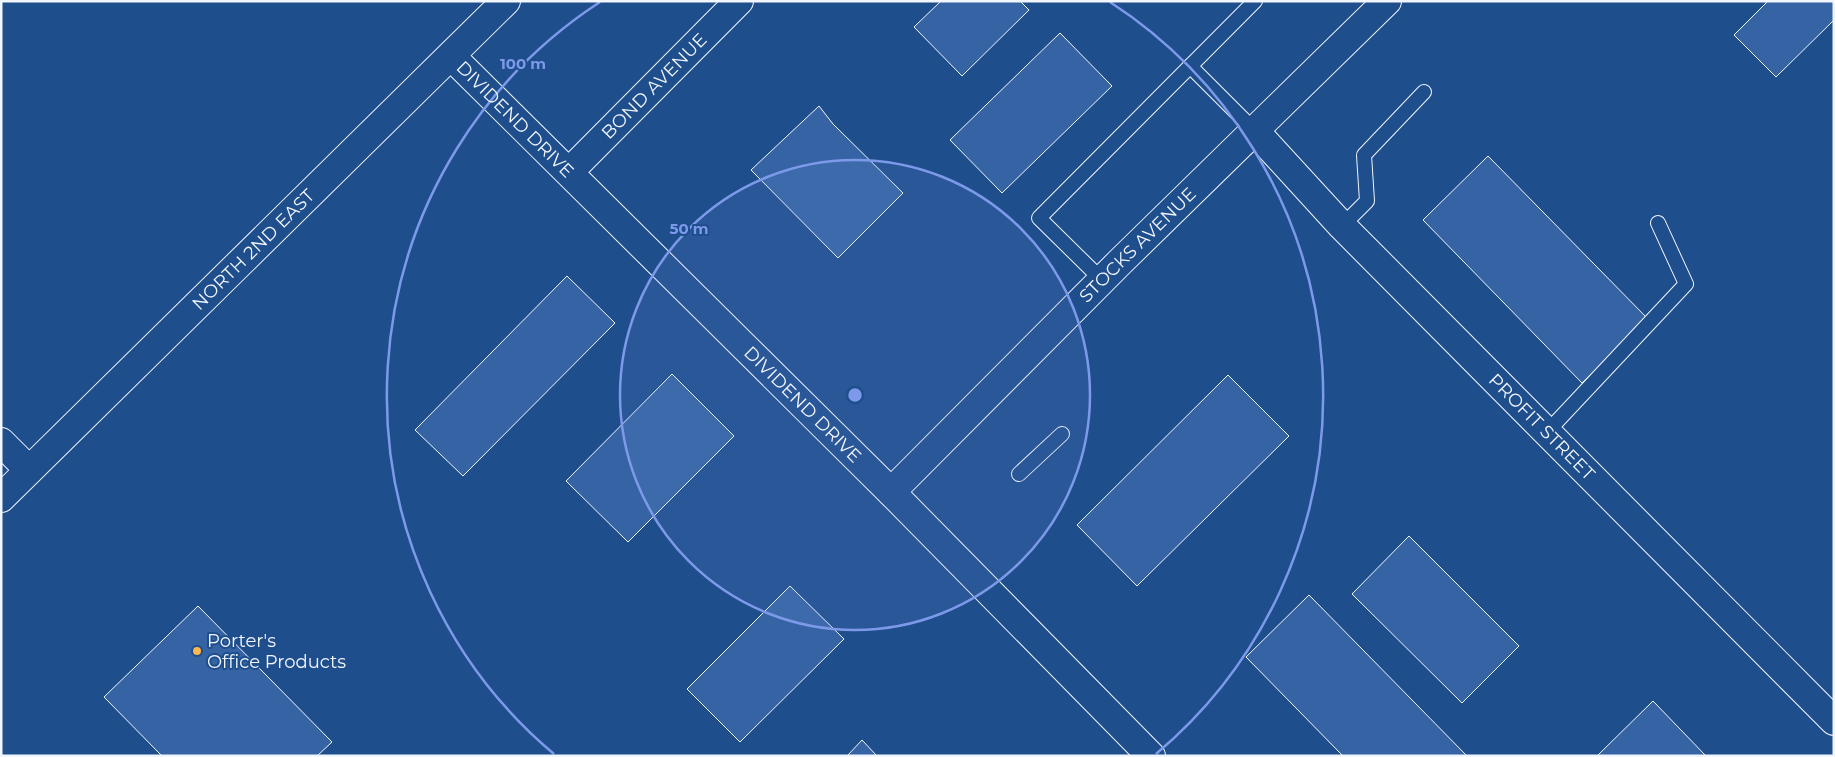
<svg xmlns="http://www.w3.org/2000/svg" width="1835" height="757" viewBox="0 0 1835 757" font-family="Montserrat,sans-serif">
  <style>
    .building { fill: #3563a3; stroke: #f2f6ff }
    .lines { fill: none; stroke-linecap: round; stroke-linejoin: round }
    .lane-casing { stroke: #f2f6ff; stroke-width: 16 }
    .street-casing { stroke: #f2f6ff; stroke-width: 30 }
    .primary-casing { stroke: #f2f6ff; stroke-width: 30 }
    .lane { stroke: #1f4e8c; stroke-width: 14 }
    .street { stroke: #1f4e8c; stroke-width: 28 }
    .primary { stroke: #1f4e8c; stroke-width: 28 }
    .ring { fill: none; stroke: #7d9aea; stroke-width: 2.5 }
    .poi-dot { fill: #ffb74d; stroke: #1f4e8c; stroke-width: 2 }
    .labels { text-anchor: middle; dominant-baseline: central; stroke-width: 4; stroke-linejoin: round; paint-order: stroke }
    .street-label { font-size: 18px; fill: #f2f6ff; stroke: #1f4e8c }
    .poi-label { font-size: 18px; fill: #f2f6ff; stroke: #1f4e8c; text-anchor: start }
    .centre { fill: #7d9aea; stroke: #1f4e8c; stroke-width: 2.5 }
    .ring-label { font-size: 15px; text-anchor: middle; font-weight: bold; fill: #7d9aea; stroke: #1f4e8c; stroke-width: 4; stroke-linejoin: round; paint-order: stroke }
  </style>
  <rect width="100%" height="100%" fill="#1f4e8c"/>
  <g class="building">
    <path d="M941 1H1020L1029 10 962 76 914 27Z"/>
    <path d="M1768 1H1834V20L1776 77 1734 35Z"/>
    <path d="M1060 33 1112 86 1002 193 950 140Z"/>
    <path d="M819 106 833 124 903 193 838 258 751 170Z"/>
    <path d="M1488 156 1648 319 1582 383 1423 220Z"/>
    <path d="M567 276 615 323 463 476 415 430Z"/>
    <path d="M672 374 734 436 628 542 566 481Z"/>
    <path d="M1228 375 1289 436 1137 586 1077 525Z"/>
    <path d="M1409 536 1519 646 1462 703 1352 594Z"/>
    <path d="M790 586 844 639 740 742 687 689Z"/>
    <path d="M1309 595 1467 756H1343L1246 657Z"/>
    <path d="M198 606 332 742 317 756H162L104 697Z"/>
    <path d="M1653 701 1706 756H1597Z"/>
    <path d="M862 740 877 756H847Z"/>
  </g>
  <g class="lines">
    <g class="lane-casing">
      <g id="lane">
        <path d="M1190 66 1255 131"/>
        <path d="M1342 226 1367 201 1364 155 1424 92"/>
        <path d="M1102 280 1039 218 1255 1"/>
        <path d="M1547 432 1686 284 1658 223"/>
        <path d="M1019 474 1062 434"/>
      </g>
    </g>
    <g class="street-casing">
      <g id="street">
        <path id="s1" d="M451 56 891 492 1151 756"/>
        <path id="s2" d="M1255 131 1342 226 1834 721"/>
        <path id="s3" d="M569 172 739 1"/>
        <path d="M1 442 29 470"/>
        <path id="s4" d="M891 492 1120 262 1387 1"/>
      </g>
    </g>
    <g class="primary-casing">
      <g id="primary">
        <path id="s5" d="M1 498 506 1"/>
      </g>
    </g>
    <use href="#lane" class="lane"/>
    <use href="#street" class="street"/>
    <use href="#primary" class="primary"/>
  </g>
  <circle cx="855" cy="395" r="235" fill="#7d9aea" fill-opacity=".12"/>
  <g class="ring">
    <circle cx="855" cy="395" r="235"/>
    <path d="M554 754A469 469 0 0 1 600 2M1110 2A469 469 0 0 1 1156 754"/>
  </g>
  <circle class="poi-dot" cx="197" cy="651" r="5"/>
  <g class="labels">
    <g class="street-label">
      <text stroke="none"><textPath href="#s3" startOffset="121">BOND AVENUE</textPath></text>
      <text stroke="none"><textPath href="#s1" startOffset="90">DIVIDEND DRIVE</textPath></text>
      <text stroke="none"><textPath href="#s4" startOffset="349">STOCKS AVENUE</textPath></text>
      <text stroke="none"><textPath href="#s5" startOffset="354">NORTH 2ND EAST</textPath></text>
      <text stroke="none"><textPath href="#s1" startOffset="495">DIVIDEND DRIVE</textPath></text>
      <text stroke="none"><textPath href="#s2" startOffset="412">PROFIT STREET</textPath></text>
    </g>
    <g class="poi-label">
      <text x="207" y="641">Porter's<tspan x="207" dy="21">Office Products</tspan></text>
    </g>
  </g>
  <circle cx="855" cy="395" r="8" class="centre"/>
  <g class="ring-label">
    <text x="523" y="69">100 m</text>
    <text x="689" y="234">50 m</text>
  </g>
  <rect width="1835" height="757" fill="none" stroke="#f2f6ff" stroke-width="5"/>
</svg>
